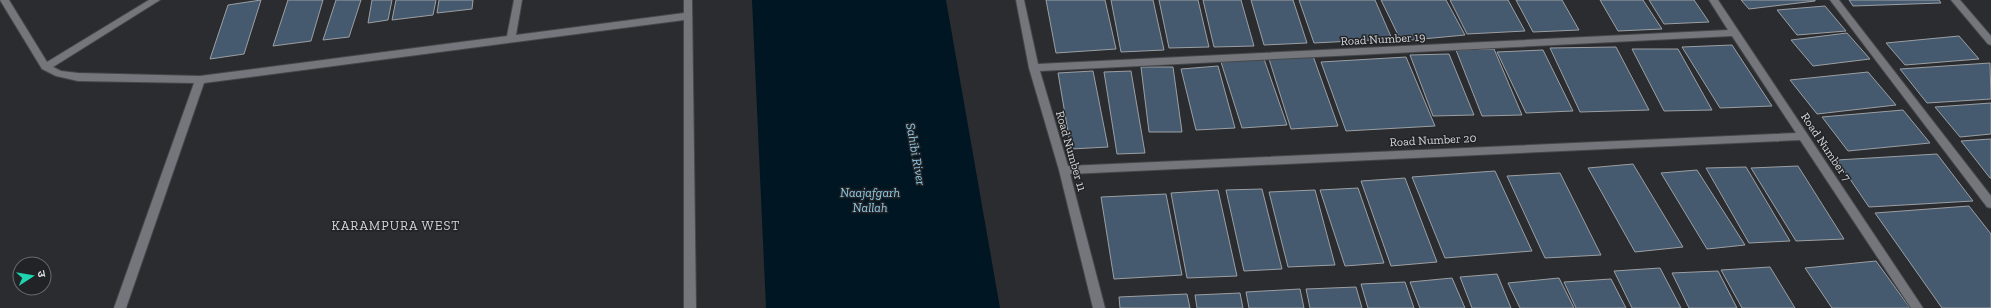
<svg xmlns="http://www.w3.org/2000/svg" width="1991" height="308" viewBox="0 0 1991 308" font-family="'Zilla Slab','Noto Sans Devanagari',serif">
  <style>
    .water { fill: #001622 }
    .building { fill: #465a6f; stroke: #9b9fa3 }
    .lines { fill: none; stroke-linecap: round; stroke-linejoin: round }
    .minor-casing { stroke: #45474a; stroke-width: 2 }
    .minor { fill: #74767b; fill-rule: evenodd }
    .labels { text-anchor: middle; dominant-baseline: central; stroke-width: 3; stroke-linejoin: round; paint-order: stroke }
    .street-label { font-size: 12px; fill: #d4d5d8; stroke: #212326 }
    .water-label { font-size: 13px; font-style: italic; fill: #8ec8e5; stroke: #212326 }
    .neighbourhood-label { font-size: 13px; letter-spacing: 1px; fill: #d4d5d8; stroke: #212326 }
  </style>
  <rect width="100%" height="100%" fill="#2b2c30"/>
  <path class="water" d="M752 0H946L1000 308H766Z"/>
  <g class="building">
    <path d="M261 0 244 54 210 59 228 5Z"/>
    <path d="M288 0H323L311 41 273 46Z"/>
    <path d="M336 0H361L349 37 323 40Z"/>
    <path d="M372 0H392L388 20 368 23Z"/>
    <path d="M396 0H436L433 15 392 20Z"/>
    <path d="M439 0H473L472 9 437 13Z"/>
    <path d="M1046 0H1105L1116 49 1056 53Z"/>
    <path d="M1111 0H1153L1164 50 1121 52Z"/>
    <path d="M1159 0H1198L1209 47 1169 48Z"/>
    <path d="M1203 0H1241L1254 46 1214 47Z"/>
    <path d="M1251 0H1293L1307 43 1264 45Z"/>
    <path d="M1299 0H1375L1392 39 1314 43Z"/>
    <path d="M1381 0H1446L1465 35 1401 41Z"/>
    <path d="M1450 0H1508L1525 31 1467 34Z"/>
    <path d="M1516 0H1562L1579 30 1533 32Z"/>
    <path d="M1600 0H1643L1662 29 1618 31Z"/>
    <path d="M1649 0H1694L1709 22 1664 24Z"/>
    <path d="M1741 0H1815V1L1749 9Z"/>
    <path d="M1849 0H1939L1941 3 1853 6Z"/>
    <path d="M1825 6 1846 31 1797 35 1777 10Z"/>
    <path d="M1847 33 1870 59 1813 66 1791 40Z"/>
    <path d="M1959 36 1979 59 1905 65 1886 43Z"/>
    <path d="M1732 45 1772 106 1720 108 1682 47Z"/>
    <path d="M1616 47 1649 110 1580 112 1550 48Z"/>
    <path d="M1494 49 1522 115 1482 116 1456 50Z"/>
    <path d="M1632 49H1678L1712 110 1664 111Z"/>
    <path d="M1543 50 1573 111 1526 113 1497 52Z"/>
    <path d="M1449 54 1474 115 1433 116 1410 55Z"/>
    <path d="M1313 56 1338 126 1291 129 1269 59Z"/>
    <path d="M1406 57 1435 126 1346 131 1321 62Z"/>
    <path d="M1264 59 1287 125 1242 128 1221 62Z"/>
    <path d="M1990 63 1991 99 1927 103 1900 69Z"/>
    <path d="M1218 66 1235 128 1196 130 1181 69Z"/>
    <path d="M1141 67H1173L1182 132H1149Z"/>
    <path d="M1093 71 1108 147 1071 149 1058 73Z"/>
    <path d="M1131 71 1145 153 1117 154 1104 72Z"/>
    <path d="M1868 72 1896 105 1817 114 1790 80Z"/>
    <path d="M1991 103V134L1960 137 1935 107Z"/>
    <path d="M1903 110 1930 143 1848 151 1822 117Z"/>
    <path d="M1991 139V178H1990L1961 141Z"/>
    <path d="M1937 154 1973 201 1869 207 1837 160Z"/>
    <path d="M1633 164 1683 247 1635 252 1588 168Z"/>
    <path d="M1798 166 1844 239 1796 241 1751 168Z"/>
    <path d="M1746 167 1790 241 1749 243 1706 168Z"/>
    <path d="M1697 170 1745 245 1707 249 1661 173Z"/>
    <path d="M1495 171 1532 251 1445 258 1412 177Z"/>
    <path d="M1560 173 1601 255 1545 258 1507 176Z"/>
    <path d="M1405 178 1437 262 1391 266 1361 181Z"/>
    <path d="M1358 188 1384 263 1345 266 1320 190Z"/>
    <path d="M1262 189 1282 269 1244 271 1226 190Z"/>
    <path d="M1218 190 1237 276 1187 278 1171 193Z"/>
    <path d="M1315 190 1335 265 1288 267 1269 192Z"/>
    <path d="M1166 194 1182 275 1114 279 1101 197Z"/>
    <path d="M1969 206 1991 234V308H1942L1875 213Z"/>
    <path d="M1876 261 1910 308H1832L1805 268Z"/>
    <path d="M1770 267 1795 308H1742L1721 270Z"/>
    <path d="M1660 268 1681 308H1632L1614 271Z"/>
    <path d="M1718 271 1737 308H1689L1672 273Z"/>
    <path d="M1497 274 1511 308H1472L1460 277Z"/>
    <path d="M1452 278 1465 308H1420L1410 282Z"/>
    <path d="M1559 278 1574 308H1520L1508 283Z"/>
    <path d="M1611 279 1626 308H1576L1564 282Z"/>
    <path d="M1405 282 1414 308H1368L1361 284Z"/>
    <path d="M1356 287 1362 308H1310L1306 289Z"/>
    <path d="M1300 289 1304 308H1249L1246 292Z"/>
    <path d="M1240 293 1243 308H1197L1195 295Z"/>
    <path d="M1187 294 1190 308H1120L1119 297Z"/>
  </g>
  <g class="lines">
    <g class="minor-casing">
      <g id="minor">
        <path d="M0 0H9L47 62 149 0H160L53 67 61 71 78 73 200 76 507 36 514 0H522L516 35 684 13V0H692L696 308H684V20L204 83 126 308H114L194 83 78 81 56 76 42 69Z"/>
        <path d="M1016 0H1024L1038 64 1728 30 1709 0H1718L1923 308H1911L1800 140 1070 174 1105 308H1093L1059 170 1029 68ZM1732 36 1796 133 1068 166 1040 71Z"/>
        <path d="M1830 0H1839L1991 196V208L1987 207Z"/>
        <path d="M1951 0H1960L1991 36V45L1988 44Z"/>
      </g>
    </g>
    <use href="#minor" class="minor"/>
  </g>
  <g class="labels">
    <g class="street-label">
      <text transform="translate(1383 39) rotate(-3)">Road Number 19</text>
      <text transform="translate(1433 140) rotate(-3)">Road Number 20</text>
      <text transform="translate(1826 147) rotate(56)">Road Number 7</text>
      <text transform="translate(1071 151) rotate(74)">Road Number 11</text>
    </g>
    <g class="water-label">
      <text transform="translate(916 154) rotate(80)">Sahibi River</text>
      <text x="870" y="192">Naajafgarh<tspan x="870" dy="15">Nallah</tspan></text>
    </g>
    <g class="neighbourhood-label">
      <text x="396" y="225">KARAMPURA WEST</text>
    </g>
  </g>
  <g transform="translate(32 276) rotate(78)"><circle r="19" fill="#212326" stroke="#696a6d"/>
  <path d="M0-3L7 15L0 10L-7 15Z" fill="#1ed5b0"/>
  <text y="-6" font-size="11" font-weight="bold" text-anchor="middle" fill="#d4d5d8">उ</text>
  </g>
</svg>
